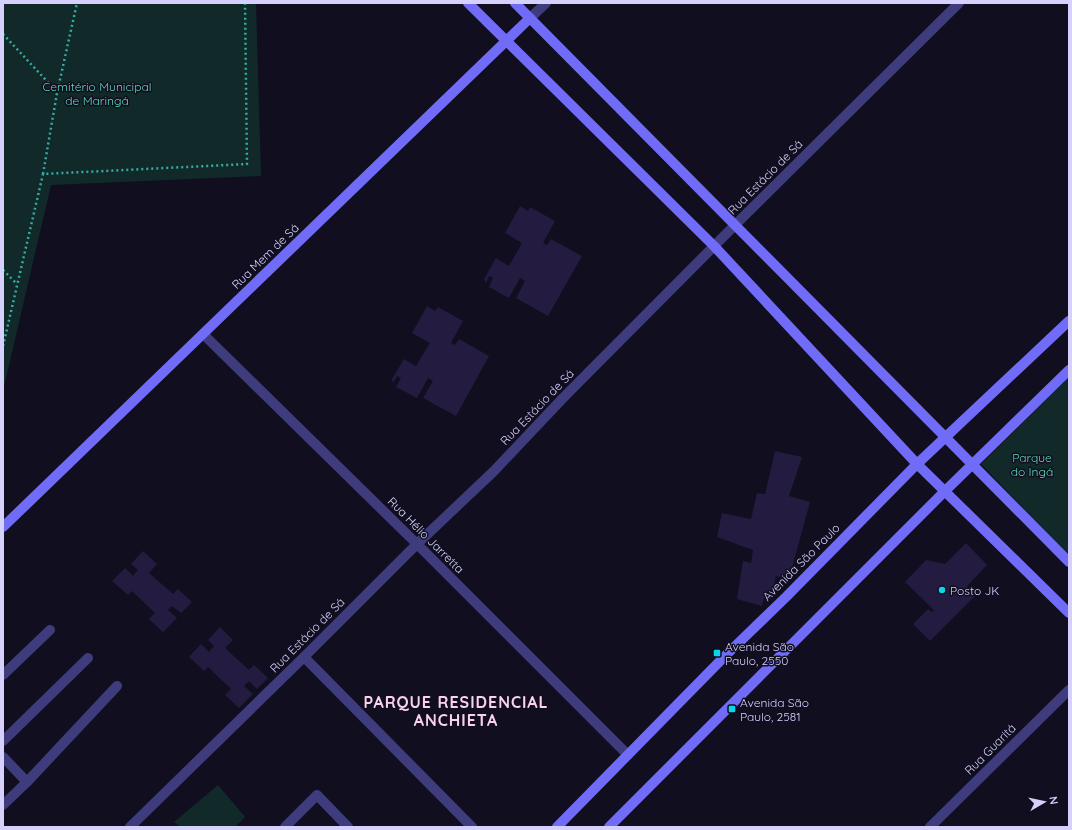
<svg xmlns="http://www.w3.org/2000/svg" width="1072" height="830" viewBox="0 0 1072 830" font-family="Quicksand,sans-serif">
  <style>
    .green { fill: #112928 }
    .building { fill: #231b40 }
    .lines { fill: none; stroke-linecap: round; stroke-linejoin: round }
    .path { stroke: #35aba4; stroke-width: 2.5; stroke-dasharray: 2 3; stroke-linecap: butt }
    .street { stroke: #3e3c7c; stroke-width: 10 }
    .secondary { stroke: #706cf7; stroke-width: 10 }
    .poi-dot { fill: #0dd4ea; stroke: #110e20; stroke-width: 1.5 }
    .labels { text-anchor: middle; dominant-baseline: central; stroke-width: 3; stroke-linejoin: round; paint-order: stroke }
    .park-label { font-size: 12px; fill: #60d8ba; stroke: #110e20 }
    .street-label { font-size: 12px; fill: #d5d0fc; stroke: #110e20 }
    .poi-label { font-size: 12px; fill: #d5d0fc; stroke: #110e20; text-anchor: start }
    .district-label { font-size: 16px; font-weight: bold; letter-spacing: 1px; fill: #fcd1ed; stroke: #110e20 }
  </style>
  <rect width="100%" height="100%" fill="#110e20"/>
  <g class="green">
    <path d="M3 3H256L261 176 51 185 3 391Z"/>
    <path d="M1069 377V556L981 464Z"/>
    <path d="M218 785 245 817 235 827H181L174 822Z"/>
  </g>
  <g class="building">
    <path d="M520 206 528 211 530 207 555 221 543 243 547 245 551 239 582 256 548 316 516 298 525 281 520 278 509 298 489 287 493 278 489 276 486 283 484 279 496 258 509 266 522 243 505 233Z"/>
    <path d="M427 306 435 311 438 307 463 321 451 343 455 345 459 339 489 356 456 416 423 398 433 381 428 378 417 398 396 387 401 378 397 376 393 383 392 379 404 359 416 366 430 343 412 333Z"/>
    <path d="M775 451 802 457 789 496 810 502 789 579 776 576 771 599 764 598 762 606 737 599 743 561 751 563 753 550 717 537 722 513 751 519 757 493 765 494Z"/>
    <path d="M966 543 987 565 967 586 976 595 930 641 913 624 928 609 932 612 934 610 905 582 926 560 945 564Z"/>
    <path d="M143 551 157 564 149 573 173 594 178 589 192 602 181 613 172 606 168 610 177 618 163 632 149 619 155 613 132 591 128 595 112 581 125 568 133 576 138 570 131 564Z"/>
    <path d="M220 627 233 640 225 648 249 670 254 665 268 678 257 689 249 681 244 686 253 694 239 708 225 695 231 689 208 667 204 671 189 657 201 644 209 652 214 646 208 640Z"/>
  </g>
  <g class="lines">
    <g class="path">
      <path d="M3 34 57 92"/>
      <path d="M43 174 57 93 77 3"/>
      <path d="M3 270 17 284"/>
      <path d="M3 346 43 174 247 164 245 3"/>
    </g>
    <g class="street">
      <path d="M530 18 546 3"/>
      <path d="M203 334 417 544 628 755"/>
      <path d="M304 657 472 827"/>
      <path d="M3 675 50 630"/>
      <path d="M3 741 88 658"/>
      <path d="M3 757 27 782"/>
      <path d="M3 805 27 782 117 686"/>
      <path d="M130 827 304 657 417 544 494 471 563 398 735 225 959 3"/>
      <path d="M285 827 317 795 348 827"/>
      <path d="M930 827 1069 690"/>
    </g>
    <g class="secondary">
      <path d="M468 3 714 246 917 464 1069 613"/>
      <path d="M515 3 1069 562"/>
      <path d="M3 527 530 18"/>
      <path d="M557 827 724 657 786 597 917 464 1069 321"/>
      <path d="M609 827 944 492 1069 370"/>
    </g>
  </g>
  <g class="poi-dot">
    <circle cx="942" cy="590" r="4"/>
    <rect x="713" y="649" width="8" height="8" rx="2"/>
    <rect x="728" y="705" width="8" height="8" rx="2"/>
  </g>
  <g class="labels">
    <g class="park-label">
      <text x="97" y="86">Cemitério Municipal<tspan x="97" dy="14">de Maringá</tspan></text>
      <text x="1032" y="457">Parque<tspan x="1032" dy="14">do Ingá</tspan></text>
    </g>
    <g class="street-label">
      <text transform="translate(765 177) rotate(-45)">Rua Estácio de Sá</text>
      <text transform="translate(265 256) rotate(-44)">Rua Mem de Sá</text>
      <text transform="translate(537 407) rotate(-46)">Rua Estácio de Sá</text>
      <text transform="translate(426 535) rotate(45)">Rua Hélio Jarretta</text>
      <text transform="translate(801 562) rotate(-45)">Avenida São Paulo</text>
      <text transform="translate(307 635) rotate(-45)">Rua Estácio de Sá</text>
      <text transform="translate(990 749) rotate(-45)">Rua Guaritá</text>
    </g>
    <g class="poi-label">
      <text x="950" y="590">Posto JK</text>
      <text x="725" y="646">Avenida São<tspan x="725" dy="14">Paulo, 2550</tspan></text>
      <text x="740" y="702">Avenida São<tspan x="740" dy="14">Paulo, 2581</tspan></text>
    </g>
    <g class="district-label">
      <text x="456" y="702">PARQUE RESIDENCIAL<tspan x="456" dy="18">ANCHIETA</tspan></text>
    </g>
  </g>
  <rect width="1072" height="830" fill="none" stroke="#d5d0fc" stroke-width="8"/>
  <g transform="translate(1044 802) rotate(81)" stroke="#110e20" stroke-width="3" paint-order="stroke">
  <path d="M0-3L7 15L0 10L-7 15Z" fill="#d5d0fc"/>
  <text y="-6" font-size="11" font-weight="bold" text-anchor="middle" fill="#d5d0fc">N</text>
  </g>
</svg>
